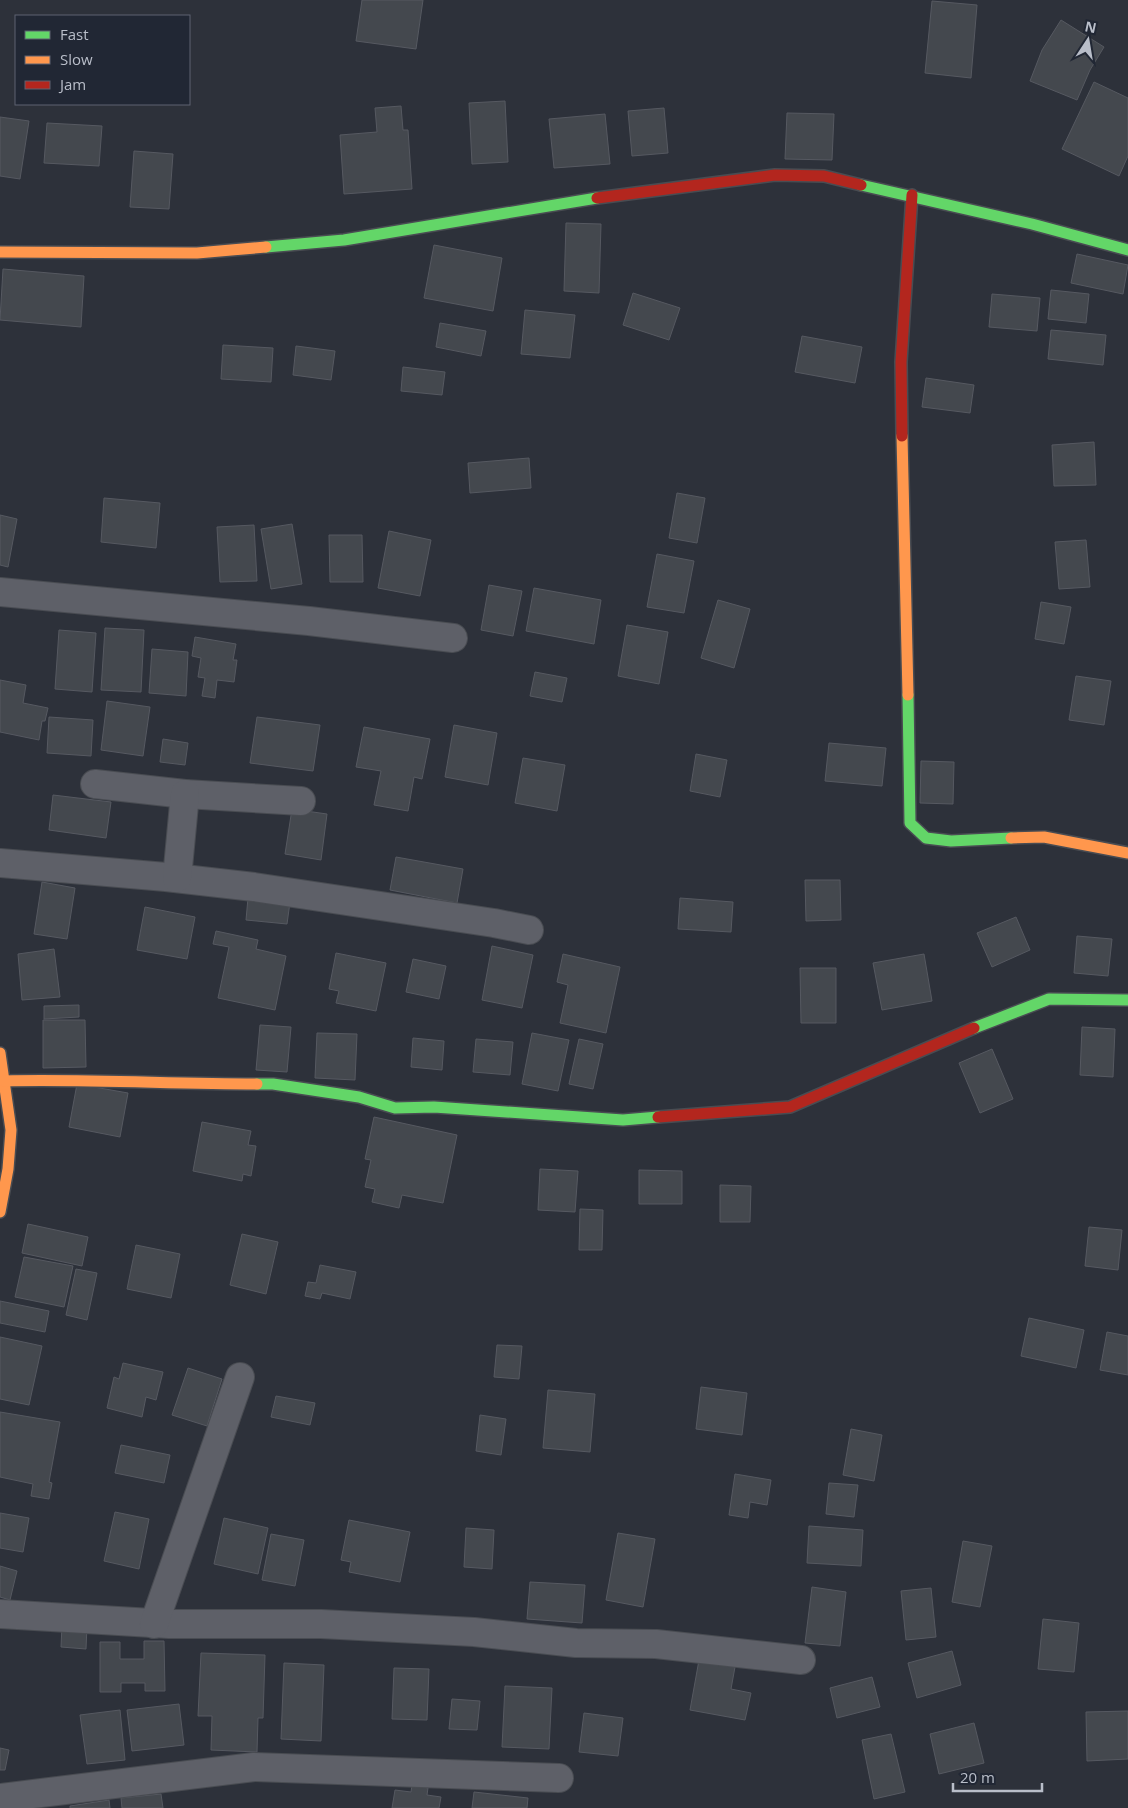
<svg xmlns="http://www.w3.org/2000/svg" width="1128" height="1808" viewBox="0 0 1128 1808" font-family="'Open Sans',sans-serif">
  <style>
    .building { fill: #44484e; stroke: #565961 }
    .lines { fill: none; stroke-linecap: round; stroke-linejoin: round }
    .street-casing { stroke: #494c52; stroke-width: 30 }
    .fast-casing { stroke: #494c52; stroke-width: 14 }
    .slow-casing { stroke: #494c52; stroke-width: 14 }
    .jam-casing { stroke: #494c52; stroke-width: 14 }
    .street { stroke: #5e6068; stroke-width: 28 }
    .fast { stroke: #63d668; stroke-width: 11 }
    .slow { stroke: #ff974d; stroke-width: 11 }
    .jam { stroke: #b3261e; stroke-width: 11 }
  </style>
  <rect width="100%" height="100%" fill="#2d313a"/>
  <g class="building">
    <path d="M362 0H423L416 49 356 41Z"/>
    <path d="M932 1 977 5 971 78 925 73Z"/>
    <path d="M1061 20 1104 47 1090 70 1077 100 1030 81 1042 50Z"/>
    <path d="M1094 82 1128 98V156L1119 176 1062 149Z"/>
    <path d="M505 101 508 162 472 164 469 103Z"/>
    <path d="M401 106 403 130H408L412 189 344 194 340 135 377 132 375 108Z"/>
    <path d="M664 108 668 153 632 156 628 111Z"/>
    <path d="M787 113 834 114 832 160 785 159Z"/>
    <path d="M605 114 610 164 554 168 549 119Z"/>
    <path d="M0 117 29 121 20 179 0 176Z"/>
    <path d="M47 123 102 126 99 166 44 163Z"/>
    <path d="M134 151 173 154 169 209 130 207Z"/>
    <path d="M566 223 601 224 599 293 564 291Z"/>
    <path d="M434 245 502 258 493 311 424 298Z"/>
    <path d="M1077 254 1128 265 1123 294 1071 283Z"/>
    <path d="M3 269 84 276 81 327 0 320Z"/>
    <path d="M1051 290 1089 294 1086 323 1048 319Z"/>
    <path d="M633 293 680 308 669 340 623 325Z"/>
    <path d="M992 294 1040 298 1037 331 989 327Z"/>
    <path d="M525 310 575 315 570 358 521 354Z"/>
    <path d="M440 323 486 331 481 356 436 347Z"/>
    <path d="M1051 330 1106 335 1103 365 1048 359Z"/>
    <path d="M802 336 862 347 855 383 795 372Z"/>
    <path d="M223 345 273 348 271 382 221 379Z"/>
    <path d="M296 346 335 351 331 380 293 375Z"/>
    <path d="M403 367 445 372 442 395 401 391Z"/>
    <path d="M926 378 974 385 970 413 922 407Z"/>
    <path d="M1094 442 1096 485 1054 486 1052 445Z"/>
    <path d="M529 458 531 488 470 493 468 463Z"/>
    <path d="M677 493 705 498 697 543 669 538Z"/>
    <path d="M104 498 160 503 156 548 101 542Z"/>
    <path d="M0 515 17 519 8 567 0 565Z"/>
    <path d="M292 524 302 584 271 589 261 529Z"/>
    <path d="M254 525 257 581 220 582 217 527Z"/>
    <path d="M389 531 431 540 420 596 378 588Z"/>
    <path d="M329 535H362L363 582H330Z"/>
    <path d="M1086 540 1090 587 1059 589 1055 542Z"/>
    <path d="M657 554 694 561 684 613 647 607Z"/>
    <path d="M489 585 522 591 513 636 481 630Z"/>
    <path d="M534 588 601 600 594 644 526 631Z"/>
    <path d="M718 600 750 609 734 668 701 658Z"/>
    <path d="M1041 602 1071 607 1064 644 1035 639Z"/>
    <path d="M627 625 668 632 659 684 618 676Z"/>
    <path d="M105 628 144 630 141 692 101 690Z"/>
    <path d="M59 630 96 633 92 692 55 689Z"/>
    <path d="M195 637 236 644 233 660H237L234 682 217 680 215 698 202 696 205 678 198 677 201 658 192 656Z"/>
    <path d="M152 649 188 652 186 696 149 693Z"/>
    <path d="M535 672 567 678 562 702 530 696Z"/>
    <path d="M1076 676 1111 681 1104 725 1069 720Z"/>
    <path d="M0 680 26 685 23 703 48 708 45 721H42L39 740 0 732Z"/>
    <path d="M107 701 150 707 143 756 101 750Z"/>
    <path d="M49 717 93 720 91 756 47 753Z"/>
    <path d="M257 717 320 725 313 771 250 763Z"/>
    <path d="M454 725 497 733 488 785 445 777Z"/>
    <path d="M364 727 430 739 422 779 414 777 408 811 374 805 381 771 356 767Z"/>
    <path d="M163 739 188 743 185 765 160 762Z"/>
    <path d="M829 743 886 748 882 786 825 781Z"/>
    <path d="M696 754 727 760 720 797 690 791Z"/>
    <path d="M523 758 565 765 557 811 515 803Z"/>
    <path d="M921 761 954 762 953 804 920 803Z"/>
    <path d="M53 795 111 802 106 838 49 830Z"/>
    <path d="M292 809 327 814 321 860 285 854Z"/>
    <path d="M396 857 463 869 457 903 390 890Z"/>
    <path d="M805 880H840L841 920 806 921Z"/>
    <path d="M42 882 75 888 67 939 34 934Z"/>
    <path d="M248 898 290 902 287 924 246 920Z"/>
    <path d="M680 898 733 902 731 932 678 929Z"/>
    <path d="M145 907 195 917 187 959 137 950Z"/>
    <path d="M1016 917 1030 950 992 967 977 933Z"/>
    <path d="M216 931 258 940 256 949 286 956 275 1010 218 998 229 947 213 944Z"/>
    <path d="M1077 936 1112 939 1108 976 1074 973Z"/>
    <path d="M492 946 533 955 522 1008 482 1000Z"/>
    <path d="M54 949 60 997 22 1000 18 954Z"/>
    <path d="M336 953 386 963 376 1011 336 1003 339 991 329 989Z"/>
    <path d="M563 954 620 967 606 1033 560 1023 568 985 557 982Z"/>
    <path d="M924 954 932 1001 882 1010 873 963Z"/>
    <path d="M413 959 446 966 439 999 406 992Z"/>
    <path d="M800 968H836V1023H801Z"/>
    <path d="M79 1005V1017L44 1019V1006Z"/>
    <path d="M43 1020H85L86 1067 43 1068Z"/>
    <path d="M260 1025 291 1027 287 1072 256 1070Z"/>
    <path d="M1082 1027 1115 1029 1113 1077 1080 1075Z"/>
    <path d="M317 1033 357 1034 355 1080 315 1078Z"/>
    <path d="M532 1033 569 1040 558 1091 522 1084Z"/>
    <path d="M413 1038 444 1041 442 1070 411 1067Z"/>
    <path d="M476 1039 513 1042 510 1075 473 1072Z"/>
    <path d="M579 1039 603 1044 593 1089 569 1084Z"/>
    <path d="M992 1049 1013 1099 980 1113 959 1063Z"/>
    <path d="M77 1084 128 1093 120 1137 69 1127Z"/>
    <path d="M374 1117 457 1135 443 1203 402 1195 399 1208 372 1202 375 1189 365 1187 371 1160 365 1159Z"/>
    <path d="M202 1122 251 1131 248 1145 256 1146 251 1176 243 1174 242 1181 193 1171Z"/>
    <path d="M540 1169 578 1171 575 1212 538 1210Z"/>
    <path d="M639 1170 682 1171V1204H639Z"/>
    <path d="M720 1185 751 1186 750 1222H720Z"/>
    <path d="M580 1209 603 1210 602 1250H579Z"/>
    <path d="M28 1224 88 1237 82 1266 22 1253Z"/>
    <path d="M1089 1227 1122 1230 1118 1270 1085 1266Z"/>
    <path d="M242 1234 278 1242 266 1294 230 1285Z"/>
    <path d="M136 1245 180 1254 171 1298 127 1289Z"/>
    <path d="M24 1257 73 1266 64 1307 15 1297Z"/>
    <path d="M320 1265 356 1272 350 1299 322 1293 320 1299 305 1296 308 1282 316 1283Z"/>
    <path d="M76 1269 97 1273 87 1320 66 1315Z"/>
    <path d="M0 1301 49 1311 45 1332 0 1323Z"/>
    <path d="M1029 1318 1084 1330 1076 1368 1021 1356Z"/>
    <path d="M1107 1332 1128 1336V1375L1100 1370Z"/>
    <path d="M0 1337 42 1346 29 1405 0 1399Z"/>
    <path d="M497 1345 522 1346 519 1379 494 1377Z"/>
    <path d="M123 1363 163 1372 156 1400 146 1397 142 1417 107 1408 114 1377 119 1379Z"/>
    <path d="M188 1368 222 1379 207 1426 172 1415Z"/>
    <path d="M701 1387 747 1393 742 1435 696 1429Z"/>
    <path d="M548 1390 595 1394 590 1452 543 1448Z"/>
    <path d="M276 1396 315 1403 310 1425 271 1417Z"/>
    <path d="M0 1412 60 1422 49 1482 52 1483 49 1499 31 1496 33 1484 0 1477Z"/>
    <path d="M480 1415 506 1419 501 1455 476 1451Z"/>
    <path d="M851 1429 882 1435 874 1481 843 1475Z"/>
    <path d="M121 1445 170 1455 164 1483 115 1473Z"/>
    <path d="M735 1474 771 1480 767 1505 750 1502 748 1518 729 1515Z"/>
    <path d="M829 1483 858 1485 854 1517 826 1514Z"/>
    <path d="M115 1512 149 1519 139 1569 104 1561Z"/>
    <path d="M0 1513 29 1518 23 1552 0 1548Z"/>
    <path d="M224 1518 268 1528 258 1574 214 1564Z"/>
    <path d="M349 1520 410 1532 400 1582 349 1572 351 1562 341 1560Z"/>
    <path d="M809 1526 863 1530 861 1566 807 1563Z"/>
    <path d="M466 1528 494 1530 492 1569 464 1567Z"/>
    <path d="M618 1533 655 1539 643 1607 606 1600Z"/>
    <path d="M271 1534 304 1540 295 1586 262 1580Z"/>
    <path d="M963 1541 992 1546 980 1607 952 1602Z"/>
    <path d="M0 1566 17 1571 10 1600 0 1597Z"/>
    <path d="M530 1582 585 1585 582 1623 527 1619Z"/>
    <path d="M812 1587 846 1592 840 1646 805 1643Z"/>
    <path d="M931 1588 936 1637 906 1640 901 1591Z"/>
    <path d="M1043 1619 1079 1623 1074 1672 1038 1669Z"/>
    <path d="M62 1625 87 1626 86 1649 61 1647Z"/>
    <path d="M144 1641H164L165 1691H145V1683H121V1692H100V1642H120V1659H144Z"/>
    <path d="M952 1651 961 1685 917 1698 908 1663Z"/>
    <path d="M201 1653 265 1655 263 1718H258L257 1752 211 1750 212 1716H198Z"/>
    <path d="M699 1660 735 1667 731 1689 751 1693 745 1720 690 1710Z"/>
    <path d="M284 1663 324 1665 321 1741 281 1739Z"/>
    <path d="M394 1668 429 1669 427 1720 392 1719Z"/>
    <path d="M872 1677 880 1707 837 1718 830 1688Z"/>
    <path d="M505 1686 552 1688 549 1749 502 1747Z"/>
    <path d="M452 1699 480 1701 477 1730 449 1729Z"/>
    <path d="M179 1704 184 1745 132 1751 127 1710Z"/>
    <path d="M120 1710 125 1760 87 1764 80 1715Z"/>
    <path d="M1128 1711V1759L1087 1761 1086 1712Z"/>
    <path d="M584 1713 623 1718 618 1756 579 1752Z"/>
    <path d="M974 1723 984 1763 939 1774 930 1734Z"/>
    <path d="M891 1734 905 1792 874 1799 862 1740Z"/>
    <path d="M0 1748 9 1750 5 1770H0Z"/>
    <path d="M412 1785 428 1788 427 1795 441 1797 439 1808H392L395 1790 411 1792Z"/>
    <path d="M474 1792 528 1798 527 1808H472Z"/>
    <path d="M161 1794 163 1808H122L121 1798Z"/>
    <path d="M109 1800 110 1808H70V1806Z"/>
  </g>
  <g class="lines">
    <g class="street-casing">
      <g id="street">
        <path d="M0 592 309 621 453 638"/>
        <path d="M95 784 185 794 301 801"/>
        <path d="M0 863 166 877 254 887 494 923 529 930"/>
        <path d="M177 878 185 794"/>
        <path d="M0 1614 169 1624H321L474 1632 576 1643 656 1644 801 1660"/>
        <path d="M154 1624 240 1377"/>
        <path d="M0 1798 254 1767 559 1778"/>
      </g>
    </g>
    <g class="fast-casing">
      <g id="fast">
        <path d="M861 185 1032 224 1128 250"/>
        <path d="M266 247 344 240 597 198"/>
        <path d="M908 695 910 823 926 838 951 841 1011 838"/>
        <path d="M974 1028 1049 999 1128 1000"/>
        <path d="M257 1084H273L359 1097 395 1108 434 1107 623 1120 658 1117"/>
      </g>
    </g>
    <g class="slow-casing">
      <g id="slow">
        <path d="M0 252 197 253 266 247"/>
        <path d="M902 436 908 695"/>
        <path d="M1011 838 1044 837 1128 853"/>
        <path d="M0 1053 11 1130 8 1169 0 1212"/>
        <path d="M4 1081C88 1079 173 1084 257 1084"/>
      </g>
    </g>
    <g class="jam-casing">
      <g id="jam">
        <path d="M597 198 775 175 824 176 861 185"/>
        <path d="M902 436 901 362 912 195"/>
        <path d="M658 1117 790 1107 974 1028"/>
      </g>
    </g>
    <use href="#street" class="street"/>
    <use href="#fast" class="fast"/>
    <use href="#slow" class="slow"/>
    <use href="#jam" class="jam"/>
  </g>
  <rect x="15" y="15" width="175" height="90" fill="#212734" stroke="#5e6370"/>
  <rect x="25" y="31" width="25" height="8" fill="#63d668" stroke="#5e6370"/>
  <text x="60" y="40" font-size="15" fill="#b9bec9">Fast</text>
  <rect x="25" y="56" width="25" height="8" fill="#ff974d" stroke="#5e6370"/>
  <text x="60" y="65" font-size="15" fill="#b9bec9">Slow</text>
  <rect x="25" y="81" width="25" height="8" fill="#b3261e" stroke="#5e6370"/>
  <text x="60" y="90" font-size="15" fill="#b9bec9">Jam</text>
  <g transform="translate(1088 40) rotate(12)" stroke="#212734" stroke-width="4" paint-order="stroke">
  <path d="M0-4L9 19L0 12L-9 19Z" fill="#b9bec9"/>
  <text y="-8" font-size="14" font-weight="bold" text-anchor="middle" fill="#b9bec9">N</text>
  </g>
  <path d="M953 1783v8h89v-8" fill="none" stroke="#b9bec9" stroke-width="2.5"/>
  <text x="960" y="1783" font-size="15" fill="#b9bec9" stroke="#212734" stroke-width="4" paint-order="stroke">20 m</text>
</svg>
